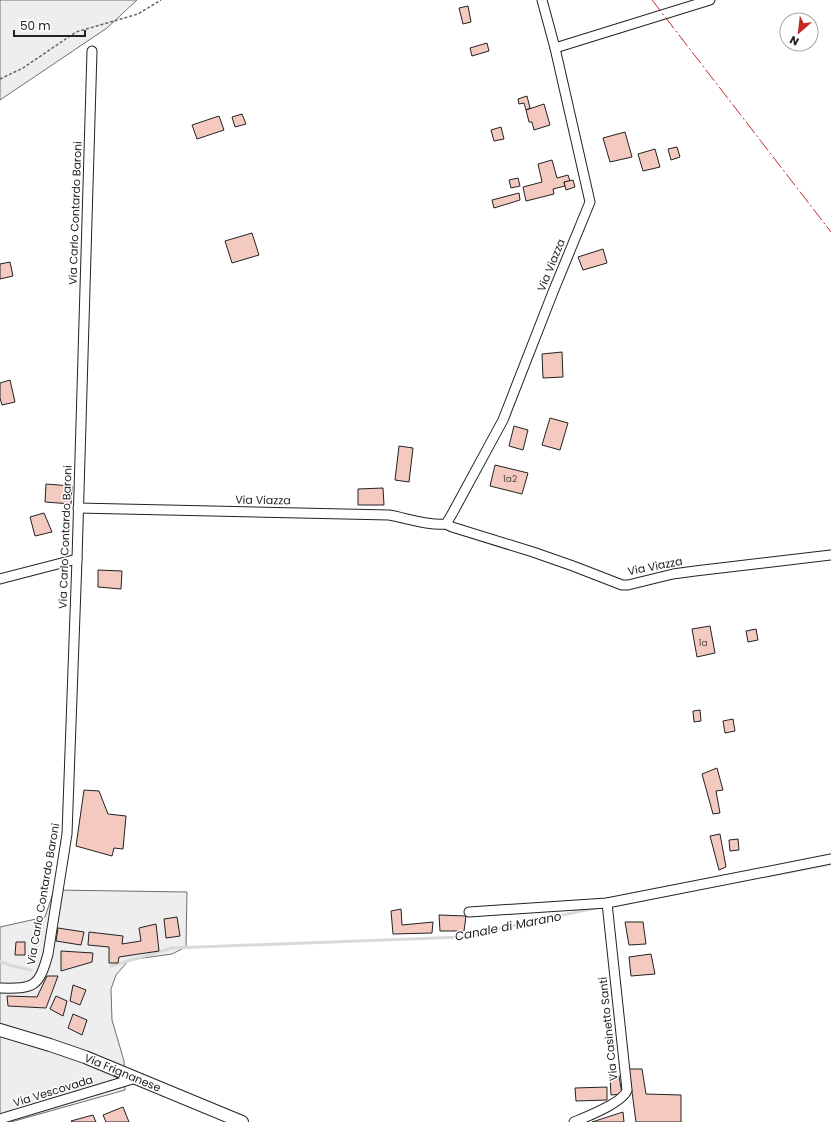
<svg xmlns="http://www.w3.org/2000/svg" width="831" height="1122" viewBox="0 0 831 1122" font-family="Poppins,sans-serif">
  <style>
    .green { fill: #eee; stroke: #6f6f6f }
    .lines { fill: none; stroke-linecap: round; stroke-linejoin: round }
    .stream { stroke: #d9d9d9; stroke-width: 3 }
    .building { fill: #f3c9c0; stroke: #222 }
    .street-casing { stroke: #222; stroke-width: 11 }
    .secondary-casing { stroke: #222; stroke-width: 14 }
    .path { stroke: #646464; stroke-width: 1.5; stroke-dasharray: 3 2; stroke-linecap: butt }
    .street { stroke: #fff; stroke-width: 9 }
    .secondary { stroke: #fff; stroke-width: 12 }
    .power { stroke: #c62828; stroke-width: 1; stroke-dasharray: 14 3 2 3; stroke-linecap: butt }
    .labels { text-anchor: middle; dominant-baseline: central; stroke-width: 3; stroke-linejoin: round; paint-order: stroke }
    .number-label { font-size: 9px; fill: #564c4a }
    .street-label { font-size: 11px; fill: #222; stroke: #fff }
    .water-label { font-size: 12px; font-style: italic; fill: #222; stroke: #fff }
  </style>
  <rect width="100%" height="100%" fill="#fff"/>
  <g class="green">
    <path d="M0 0H137L107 28 0 100Z"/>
    <path d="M54 890 187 892 186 947 172 954 129 960 116 975 111 989 112 1020 124 1061 125 1090 11 1122H0V927L45 917Z"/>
  </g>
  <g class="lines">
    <g class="stream">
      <path d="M768 876 831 864"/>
      <path d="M0 961 9 965 31 970"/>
      <path d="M111 966 172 948 462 937 595 908"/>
    </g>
  </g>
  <g class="building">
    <path d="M468 6 471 22 463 24 459 8Z"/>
    <path d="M487 43 489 51 472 56 470 48Z"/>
    <path d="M527 96 530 108 526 110 524 103 519 104 518 99Z"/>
    <path d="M544 104 550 125 534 130 532 122H529L526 110Z"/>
    <path d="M242 114 246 124 235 127 232 117Z"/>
    <path d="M219 116 224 130 197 139 192 125Z"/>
    <path d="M501 127 504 139 494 141 491 130Z"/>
    <path d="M625 132 632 157 610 162 603 138Z"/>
    <path d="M677 147 680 157 671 160 668 149Z"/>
    <path d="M655 149 660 167 643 171 638 154Z"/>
    <path d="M552 160 557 178 568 175 570 181 564 182 565 186 553 189 554 194 526 201 523 187 542 182 538 164Z"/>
    <path d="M518 178 520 186 511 188 509 180Z"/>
    <path d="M573 180 575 187 566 190 564 182Z"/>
    <path d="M519 193 520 200 494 208 492 200Z"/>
    <path d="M252 233 259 255 232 263 225 241Z"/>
    <path d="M603 249 607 263 583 270 578 257Z"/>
    <path d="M10 262 13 276 0 279V264Z"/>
    <path d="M562 352 563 377 543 378 542 354Z"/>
    <path d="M10 380 15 402 2 405 0 398V383Z"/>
    <path d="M550 418 568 423 560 450 542 445Z"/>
    <path d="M514 426 528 430 523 450 509 446Z"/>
    <path d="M399 446 413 448 409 482 395 480Z"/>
    <path d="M495 465 528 473 522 494 490 486Z"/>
    <path d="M46 484 72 486 71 504 45 502Z"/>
    <path d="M383 488 384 505H358V489Z"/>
    <path d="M44 513 52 532 35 536 30 517Z"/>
    <path d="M98 570 122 571 121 589 98 587Z"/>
    <path d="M710 626 715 653 697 657 692 629Z"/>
    <path d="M756 629 758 640 748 642 746 631Z"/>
    <path d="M700 710 701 721 694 722 693 711Z"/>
    <path d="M733 719 735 731 725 733 723 721Z"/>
    <path d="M717 768 723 790 716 791 720 813 713 814 702 774Z"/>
    <path d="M84 790 99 791 108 814 126 816 123 849 114 848 112 856 76 846Z"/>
    <path d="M720 834 726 867 719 870 710 836Z"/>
    <path d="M738 839 739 850 730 851 729 840Z"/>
    <path d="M401 909 402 925 433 922 432 933 393 934 391 911Z"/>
    <path d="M439 915 466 916 464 931H440Z"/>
    <path d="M177 917 180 936 166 938 164 919Z"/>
    <path d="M625 922H643L646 944 629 945Z"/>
    <path d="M156 924 159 951 119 957 118 963H109V947L88 945 89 932 123 936 122 944 141 941 139 928Z"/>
    <path d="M58 928 84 932 81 945 56 941Z"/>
    <path d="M16 942H25V955H15Z"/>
    <path d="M61 951 93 953 92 962 61 971Z"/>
    <path d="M651 954 655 974 631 976 629 957Z"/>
    <path d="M47 976H58L46 1008 8 1006 7 996 37 997Z"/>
    <path d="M73 985 86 990 80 1005 70 1001Z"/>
    <path d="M56 996 67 1001 63 1016 50 1009Z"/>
    <path d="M73 1014 87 1020 82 1035 68 1028Z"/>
    <path d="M629 1069H642L646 1094 681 1095V1122H636Z"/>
    <path d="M610 1076H619L622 1094 611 1095Z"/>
    <path d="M607 1087V1100L576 1101 575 1088Z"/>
    <path d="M123 1107 129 1122H106L103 1115Z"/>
    <path d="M623 1112 624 1122H592Z"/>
    <path d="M93 1115 96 1122H72L71 1121Z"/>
  </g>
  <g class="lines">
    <g class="street-casing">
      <g id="street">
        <path d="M555 48 710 0"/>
        <path d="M78 508 389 515C406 518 429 526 446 524L452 514 503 420 553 292 590 202 555 48 542 0"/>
        <path d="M446 524 452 527 533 552 573 566 622 585H628L673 574 695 571 831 555"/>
        <path d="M0 579 77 559"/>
        <path d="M469 912 607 903 831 859"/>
        <path d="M0 988C34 989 39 987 48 954L67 834 77 559 92 51"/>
        <path d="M0 1119 136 1078"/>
        <path d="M574 1122C586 1117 624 1102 627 1090L607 903"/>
      </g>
    </g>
    <g class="secondary-casing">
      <g id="secondary">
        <path id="s1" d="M0 1030 50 1045 85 1057 242 1122"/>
      </g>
    </g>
    <path class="path" d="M0 79 23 68 76 32 138 14 161 0"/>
    <use href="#street" class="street"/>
    <use href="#secondary" class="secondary"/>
    <path class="power" d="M652 0 831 232"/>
  </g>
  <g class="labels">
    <g class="number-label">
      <text x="510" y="479">1a2</text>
      <text x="703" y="643">1a</text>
    </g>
    <g class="street-label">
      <text transform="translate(75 213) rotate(-88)">Via Carlo Contardo Baroni</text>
      <text transform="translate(551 265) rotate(-68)">Via Viazza</text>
      <text transform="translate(263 500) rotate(1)">Via Viazza</text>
      <text transform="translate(65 537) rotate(-88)">Via Carlo Contardo Baroni</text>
      <text transform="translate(655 566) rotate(-11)">Via Viazza</text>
      <text transform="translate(43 894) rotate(-80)">Via Carlo Contardo Baroni</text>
      <text transform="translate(608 1029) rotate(-96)">Via Casinetto Santi</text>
      <text stroke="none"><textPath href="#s1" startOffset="130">Via Frignanese</textPath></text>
      <text transform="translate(53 1091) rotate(-17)">Via Vescovada</text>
    </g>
    <g class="water-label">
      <text transform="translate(508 926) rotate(-11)">Canale di Marano</text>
    </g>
  </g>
  <g transform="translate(799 32) rotate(208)"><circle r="19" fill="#ffffff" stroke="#a7a7a7"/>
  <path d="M0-3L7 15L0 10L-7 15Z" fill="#c62828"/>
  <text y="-6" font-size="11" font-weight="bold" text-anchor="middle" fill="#222222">N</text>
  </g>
  <path d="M14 30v6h71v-6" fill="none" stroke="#222222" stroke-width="2"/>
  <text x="20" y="30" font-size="12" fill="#222222" stroke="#ffffff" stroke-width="3" paint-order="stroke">50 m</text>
</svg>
